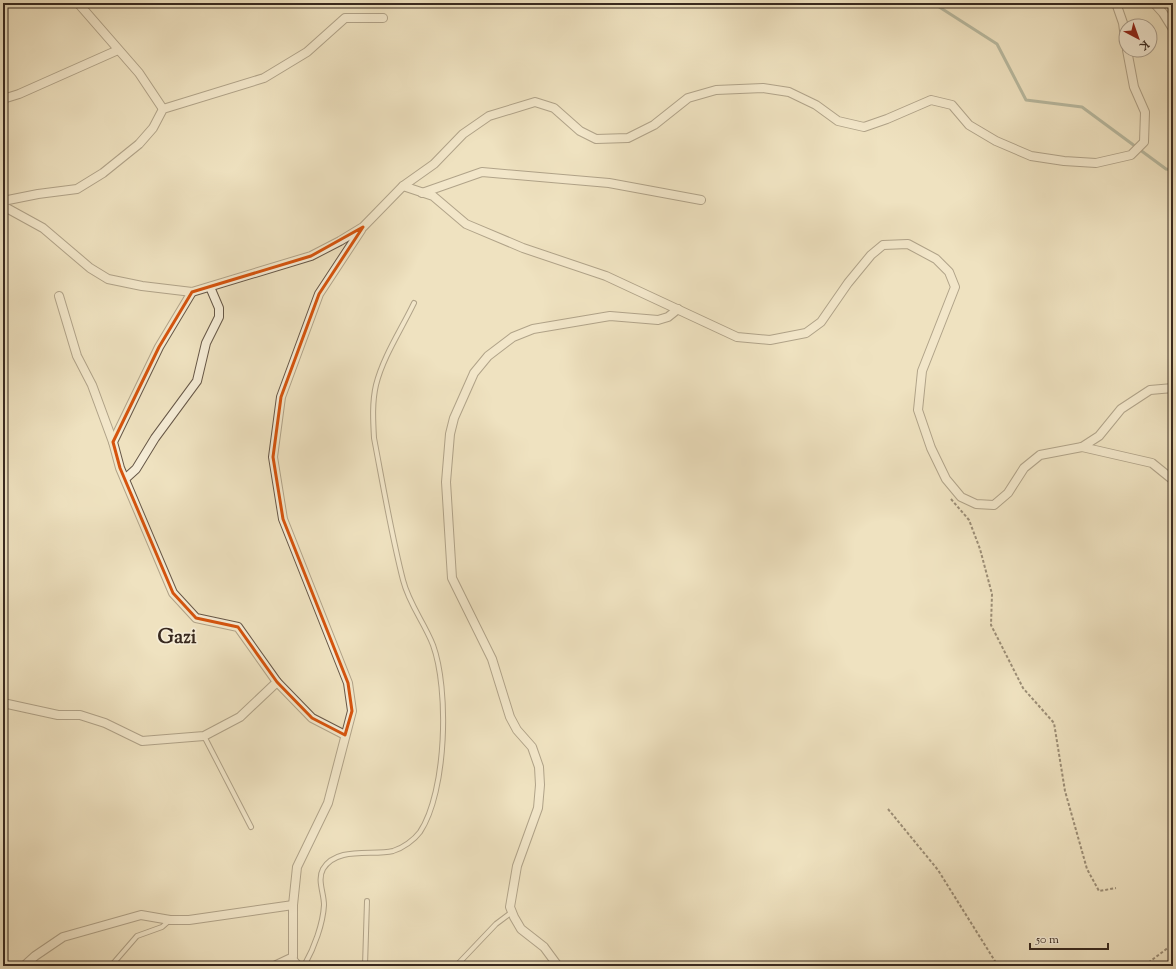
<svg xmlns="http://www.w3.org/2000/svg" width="1176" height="969" viewBox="0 0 1176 969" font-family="'Sorts Mill Goudy',serif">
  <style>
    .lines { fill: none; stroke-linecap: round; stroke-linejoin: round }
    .stream { stroke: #738374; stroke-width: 3 }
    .lane-casing { stroke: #665747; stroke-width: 6 }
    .street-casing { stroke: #665747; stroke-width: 10 }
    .path { stroke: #38291f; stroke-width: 2; stroke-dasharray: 3 2; stroke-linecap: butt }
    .lane { stroke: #f5ecd6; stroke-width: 4 }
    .street { stroke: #f5ecd6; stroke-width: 8 }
    .marked { fill: none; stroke: #d6540e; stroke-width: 3; stroke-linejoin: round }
    .labels { text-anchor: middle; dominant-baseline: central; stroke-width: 3.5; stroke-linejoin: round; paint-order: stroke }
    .district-label { font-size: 20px; font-weight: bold; fill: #38291f; stroke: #f5ecd6 }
  </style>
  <rect width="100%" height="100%" fill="#efe2c0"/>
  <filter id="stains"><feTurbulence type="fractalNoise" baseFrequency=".005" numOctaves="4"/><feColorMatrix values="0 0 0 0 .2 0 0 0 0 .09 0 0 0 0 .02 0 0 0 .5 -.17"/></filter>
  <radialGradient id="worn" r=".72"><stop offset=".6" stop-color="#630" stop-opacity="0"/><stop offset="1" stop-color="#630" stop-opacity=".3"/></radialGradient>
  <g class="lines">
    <path class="stream" d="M933 3 997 44 1026 100 1082 107 1166 169 1173 170"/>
    <g class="lane-casing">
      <g id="lane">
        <path d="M204 736 251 827"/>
        <path d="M293 957 299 964H305C314 948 323 924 324 905 324 893 317 880 323 869 337 846 372 856 393 851 403 848 414 840 420 832 447 791 449 689 433 645 424 622 409 604 403 580 391 533 383 485 374 438 373 420 372 402 376 385 383 357 401 330 414 303"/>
        <path d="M111 966 137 936 162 927 170 920"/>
        <path d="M365 966 367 901"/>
        <path d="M456 966 496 924 512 912"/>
      </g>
    </g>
    <g class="street-casing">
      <g id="street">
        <path d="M78 3 139 73 163 109"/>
        <path d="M1116 3 1123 23 1126 45"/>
        <path d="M1154 3 1163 13 1173 29"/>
        <path d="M3 99 19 94 118 50"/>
        <path d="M403 186 433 196 466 224 523 248 606 276 737 337 770 340 806 333 821 322 848 283 871 255 883 245 908 244 936 259 949 272 955 287 922 371 918 410 931 448 946 479 961 497 976 504 994 505 1008 493 1024 468 1040 455 1082 447 1099 436 1121 409 1150 390 1173 388"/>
        <path d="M422 193 482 172 609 183 701 200"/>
        <path d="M3 201 38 194 77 189 103 173 139 144 153 128 163 109 264 78 307 52 345 18H383"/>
        <path d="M3 206 43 228 90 268 108 279 142 286 192 292 311 256 340 241 363 227 403 186 434 164 463 134 489 116 535 102 554 108 580 131 596 139 628 138 654 125 688 98 716 90 763 88 789 92 816 105 838 121 864 127 887 119 931 100 952 105 969 125 996 141 1031 156 1064 161 1096 163 1131 155 1144 142 1145 112 1134 87 1127 50"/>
        <path d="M192 292 159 347 113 442 120 468 173 593 196 618 238 627 277 682 312 718 345 735"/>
        <path d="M59 296 77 356 92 385 113 442"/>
        <path d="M1082 447 1152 463 1173 480"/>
        <path d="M125 479 136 469 155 438 197 381 206 343 219 317V308L210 287"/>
        <path d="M3 703 58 715H80L105 723 142 741 204 736 240 717 277 682"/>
        <path d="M24 966 35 956 63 937 141 915 170 920H189L293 905"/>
        <path d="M274 966 293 957V905L297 867 328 803 352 711 348 683 283 519 273 457 281 397 319 294 361 230"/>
        <path d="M558 966 544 947 521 929 514 917 510 907 517 866 538 808 540 785 539 767 532 747 517 730 510 717 492 659 452 578 446 482 450 434 454 418 474 373 488 356 513 337 533 329 610 316 658 320 668 317 678 309"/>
      </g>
    </g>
    <g class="path">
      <path d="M951 499 969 520 980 549 992 594 991 625 1023 688 1054 723 1065 791 1087 869 1099 891 1116 888"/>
      <path d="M888 809 938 870 998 966"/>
      <path d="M1134 966 1148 963 1173 944"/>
    </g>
    <use href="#lane" class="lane"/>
    <use href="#street" class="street"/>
  </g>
  <path d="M0 0H1176V969H0ZM363 227 319 294 281 397 273 457 283 519 348 683 352 711 345 735 312 718 277 682 238 627 196 618 173 593 120 468 113 442 159 347 192 292 311 256Z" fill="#efe2c0" fill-opacity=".55" fill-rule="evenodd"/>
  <path class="marked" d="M363 227 319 294 281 397 273 457 283 519 348 683 352 711 345 735 312 718 277 682 238 627 196 618 173 593 120 468 113 442 159 347 192 292 311 256Z"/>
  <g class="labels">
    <g class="district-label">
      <text x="177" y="638">Gazi</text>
    </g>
  </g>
  <rect width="1176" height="969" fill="none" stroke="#efe2c0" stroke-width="16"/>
  <rect x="4" y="4" width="1168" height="961" fill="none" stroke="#38291f" stroke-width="2"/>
  <rect x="8" y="8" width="1160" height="953" fill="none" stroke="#38291f"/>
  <g transform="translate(1138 38) rotate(139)"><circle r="19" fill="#f5ecd6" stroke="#a99e8d"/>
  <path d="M0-3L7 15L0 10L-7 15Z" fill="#8f2418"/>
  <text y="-6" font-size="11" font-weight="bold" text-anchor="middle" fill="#38291f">K</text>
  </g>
  <path d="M1030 943v6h78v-6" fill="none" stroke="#38291f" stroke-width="2"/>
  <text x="1036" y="943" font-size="12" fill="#38291f" stroke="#f5ecd6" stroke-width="3" paint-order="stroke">50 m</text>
  <rect width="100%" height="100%" filter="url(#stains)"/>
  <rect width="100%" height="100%" fill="url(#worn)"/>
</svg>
